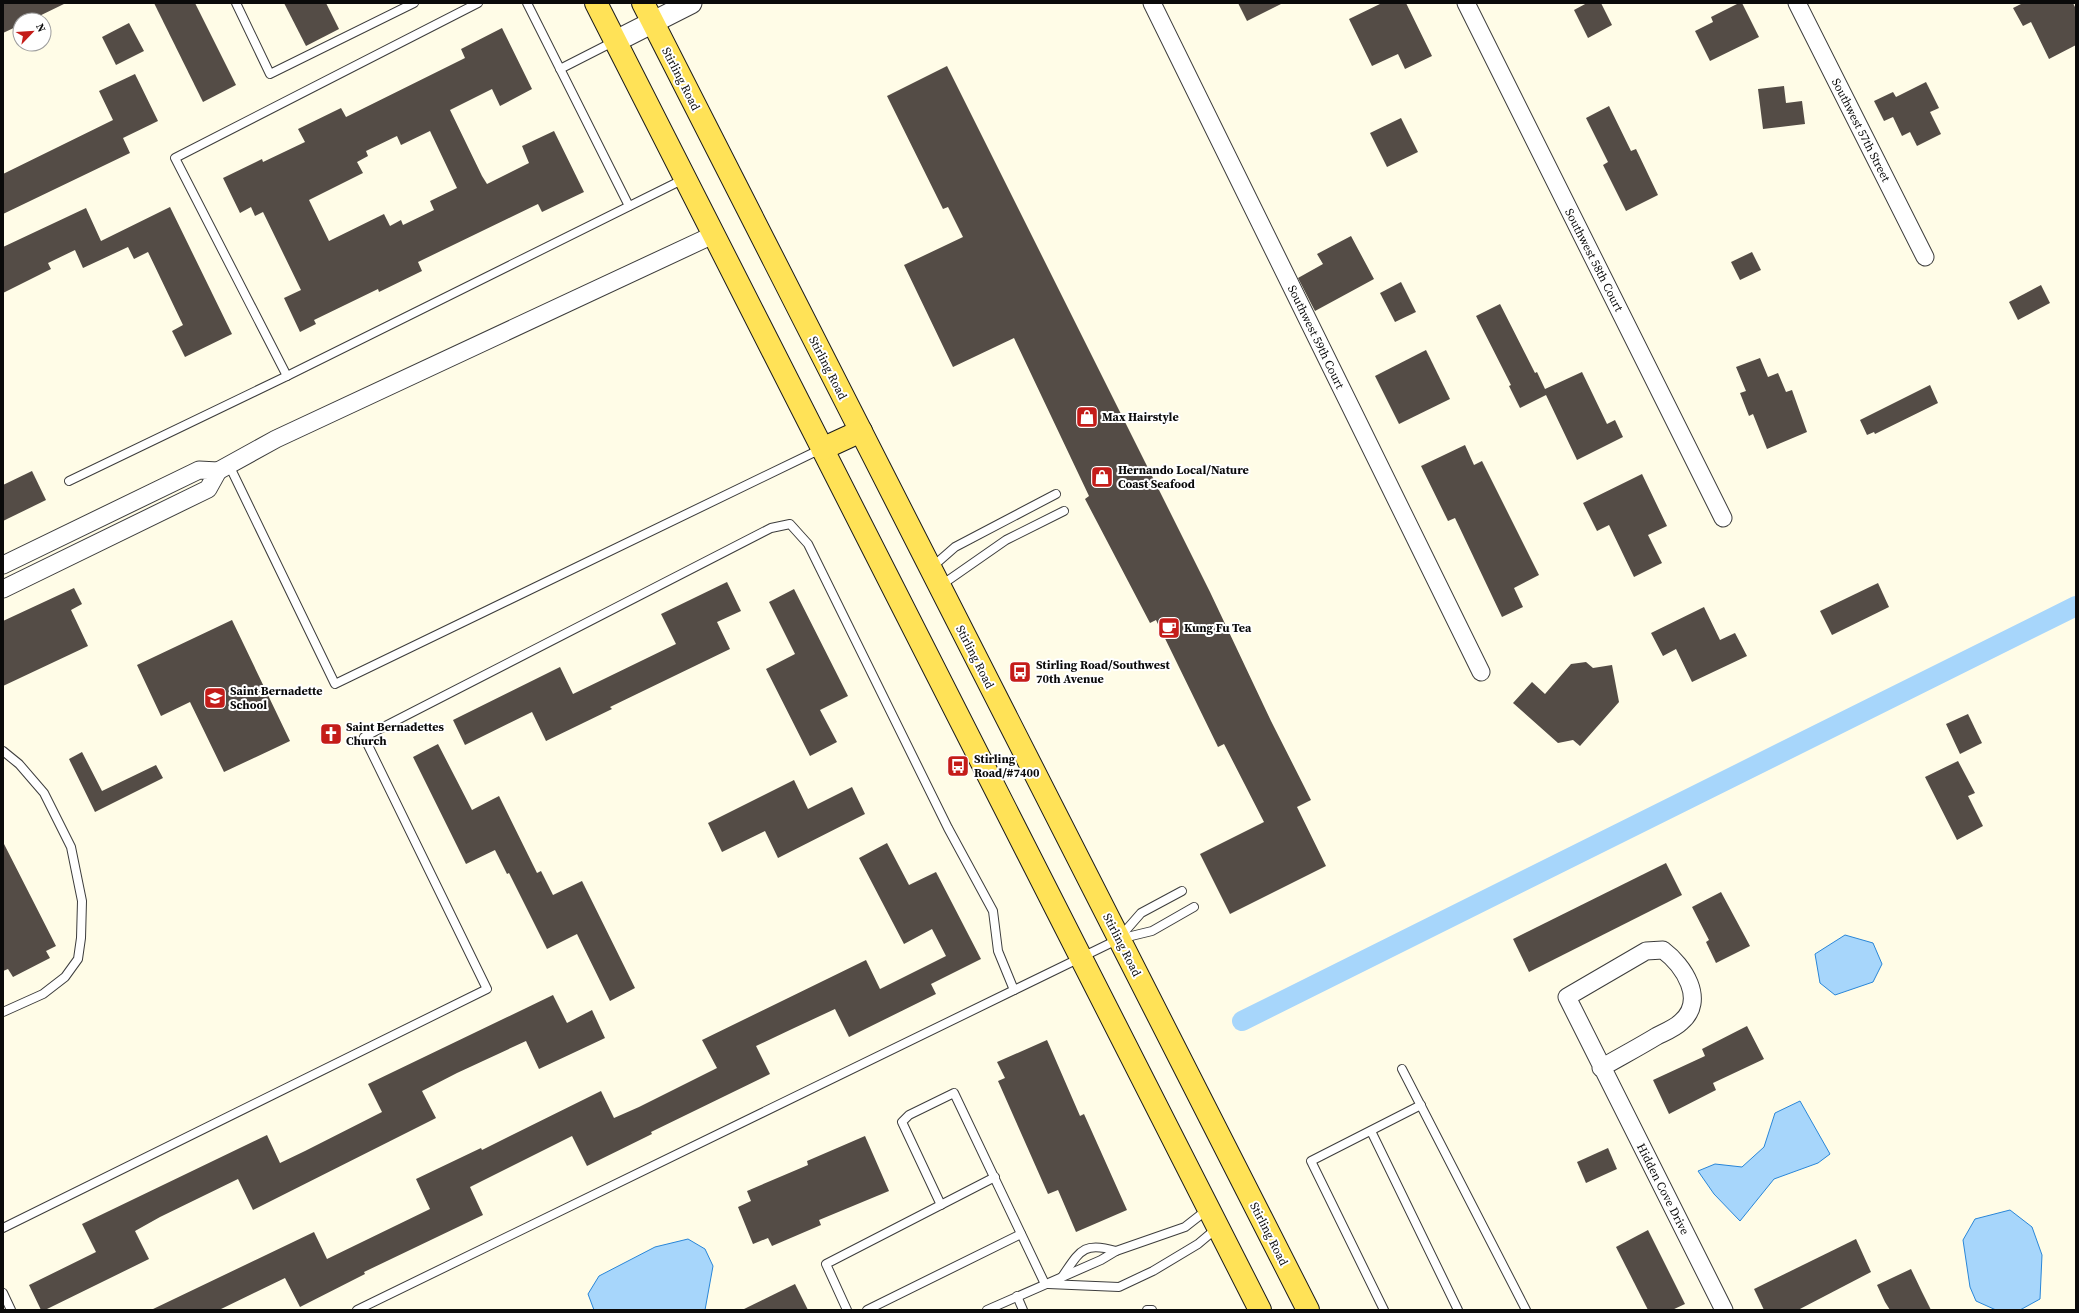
<svg xmlns="http://www.w3.org/2000/svg" width="2079" height="1313" viewBox="0 0 2079 1313" font-family="'Source Serif 4',serif">
  <style>
    .water { fill: #a7d6fb; stroke: #2986d8 }
    .lines { fill: none; stroke-linecap: round; stroke-linejoin: round }
    .canal { stroke: #a7d6fb; stroke-width: 20 }
    .building { fill: #544c46; fill-rule: evenodd }
    .service-casing { stroke: #3d3d3d; stroke-width: 10 }
    .minor-casing { stroke: #3d3d3d; stroke-width: 19 }
    .tertiary-casing { stroke: #3d3d3d; stroke-width: 23 }
    .primary-casing { stroke: #1b1b1b; stroke-width: 24 }
    .service { stroke: #fff; stroke-width: 8 }
    .minor { stroke: #fff; stroke-width: 17 }
    .tertiary { stroke: #fff; stroke-width: 21 }
    .primary { stroke: #ffe257; stroke-width: 22 }
    .labels { text-anchor: middle; dominant-baseline: central; stroke-width: 4; stroke-linejoin: round; paint-order: stroke }
    .street-label { font-size: 12px; fill: #0a0a0a; stroke: #fff }
    .poi-label { font-size: 12px; font-weight: bold; fill: #0a0a0a; stroke: #fff; text-anchor: start }
  </style>
  <rect width="100%" height="100%" fill="#fffce7"/>
  <g class="water">
    <path d="M1845 935 1873 943 1882 964 1873 982 1835 995 1820 983 1815 954Z"/>
    <path d="M1800 1101 1830 1154 1818 1163 1774 1179 1740 1221 1714 1194 1698 1171 1715 1164 1742 1167 1764 1147 1775 1113Z"/>
    <path d="M2010 1210 2032 1227 2042 1255 2040 1299 2020 1310H1996L1976 1301 1970 1287 1963 1240 1975 1219Z"/>
    <path d="M688 1239 705 1249 713 1266 705 1310H594L588 1294 599 1276 655 1247Z"/>
  </g>
  <g class="lines">
    <path class="canal" d="M1242 1021 2076 606"/>
  </g>
  <g class="building">
    <path d="M3 3H66L31 20H20V25L3 33Z"/>
    <path d="M154 3H195L236 85 203 102Z"/>
    <path d="M284 3H326L339 29 306 46Z"/>
    <path d="M1238 3H1283L1247 21Z"/>
    <path d="M1382 3H1406L1432 56 1405 69 1398 54 1372 66 1349 19Z"/>
    <path d="M1587 3H1601L1612 25 1588 38 1574 10Z"/>
    <path d="M1739 3H1742L1759 37 1710 61 1695 31 1713 22 1711 17Z"/>
    <path d="M2023 3H2073L2076 9V45L2049 59 2031 22 2023 26 2013 8Z"/>
    <path d="M129 23 144 51 116 65 102 37Z"/>
    <path d="M502 28 532 89 500 106 492 89 450 110 482 176 487 184 529 163 522 146 554 131 584 192 542 212 538 204 418 262 422 271 379 292 378 289 314 320 316 324 300 332 284 298 301 290 263 212 255 216 251 207 240 213 223 178 262 159 263 162 305 142 298 129 341 108 346 117 465 58 461 49ZM430 131 457 188 430 201 434 210 403 225 401 220 390 226 384 214 329 241 309 200 363 173 357 162 368 156 366 151 397 136 401 145Z"/>
    <path d="M947 66 1210 592 1271 721 1311 800 1297 807 1326 866 1230 914 1200 854 1264 822 1224 744 1218 747 1156 620 1150 623 1085 499 1089 496 1014 338 953 367 904 265 963 237 948 207 943 209 887 96Z"/>
    <path d="M135 74 158 121 123 138 130 153 3 214V174L113 120 99 91Z"/>
    <path d="M1926 82 1939 108 1930 112 1941 134 1917 146 1910 132 1902 136 1893 117 1884 121 1874 101 1893 92 1896 97Z"/>
    <path d="M1784 86 1786 103 1802 101 1805 124 1763 129 1758 89Z"/>
    <path d="M1609 106 1631 151 1636 149 1658 195 1626 211 1603 165 1608 162 1586 118Z"/>
    <path d="M1401 118 1418 152 1387 167 1370 133Z"/>
    <path d="M170 207 232 334 185 357 172 331 183 325 148 252 134 259 128 247 83 268 75 250 48 263 51 269 3 293V247L86 208 101 241Z"/>
    <path d="M1351 236 1374 279 1315 311 1298 278 1323 264 1317 254Z"/>
    <path d="M1752 252 1761 270 1740 280 1731 262Z"/>
    <path d="M1401 282 1416 312 1395 322 1380 293Z"/>
    <path d="M2041 285 2050 303 2018 320 2009 302Z"/>
    <path d="M1500 304 1535 373 1537 372 1545 389 1582 372 1607 424 1615 420 1623 437 1577 460 1546 395 1520 408 1509 386 1511 385 1476 316Z"/>
    <path d="M1426 350 1450 399 1399 424 1375 376Z"/>
    <path d="M1760 358 1768 377 1778 373 1786 392 1792 390 1807 432 1767 449 1753 414 1749 416 1740 393 1746 391 1736 367Z"/>
    <path d="M1930 385 1938 403 1875 434 1874 432 1867 435 1860 420Z"/>
    <path d="M1465 445 1474 465 1482 461 1539 575 1514 588 1523 607 1502 617 1455 518 1448 521 1421 466Z"/>
    <path d="M32 471 46 500 3 521V485Z"/>
    <path d="M1642 474 1667 526 1648 535 1662 563 1634 577 1609 525 1597 531 1583 503Z"/>
    <path d="M727 582 741 611 717 622 730 649 610 707 612 709 546 741 532 712 465 745 453 720 560 667 573 694 676 644 661 614Z"/>
    <path d="M1878 583 1889 607 1832 635 1820 611Z"/>
    <path d="M74 588 82 604 71 610 88 646 3 686V621Z"/>
    <path d="M794 589 848 696 820 710 837 742 810 756 766 669 795 654 769 602Z"/>
    <path d="M1704 607 1720 640 1735 633 1747 656 1692 682 1676 649 1663 656 1651 633Z"/>
    <path d="M232 620 290 741 224 772 190 702 161 716 137 665Z"/>
    <path d="M1586 662 1593 668 1612 665 1619 702 1580 746 1573 740 1558 743 1513 703 1532 682 1545 694 1571 664Z"/>
    <path d="M1968 714 1982 743 1960 754 1946 724Z"/>
    <path d="M438 744 472 810 499 796 537 873 541 871 553 895 582 881 635 988 610 1001 577 934 547 949 509 873 507 874 495 850 466 864 413 757Z"/>
    <path d="M82 752 102 791 156 765 163 778 95 812 69 759Z"/>
    <path d="M1958 761 1975 793 1968 796 1983 826 1957 840 1925 777Z"/>
    <path d="M794 780 808 809 852 787 865 814 778 858 765 831 722 852 708 823Z"/>
    <path d="M3 842 56 946 46 951 50 958 13 977 8 969 3 971Z"/>
    <path d="M887 843 909 885 936 872 981 959 931 984 936 994 849 1037 835 1009 792 1029 756 1046 770 1074 651 1132 652 1134 587 1166 572 1136 470 1187 483 1215 364 1272 365 1274 300 1307 285 1278 219 1310H151L314 1232 327 1259 430 1209 416 1179 481 1148 482 1150 601 1091 614 1118 639 1107 717 1068 702 1040 866 960 880 989 946 956 932 929 904 944 859 858Z"/>
    <path d="M1666 863 1682 895 1529 972 1513 939Z"/>
    <path d="M1721 892 1750 946 1716 963 1706 942 1709 940 1692 907Z"/>
    <path d="M553 995 567 1023 592 1010 605 1038 539 1069 526 1041 457 1073 422 1091 436 1118 253 1210 238 1179 160 1217 135 1231 149 1259 45 1310H41L29 1285 96 1252 82 1224 267 1135 280 1163 305 1151 382 1112 368 1084Z"/>
    <path d="M1747 1026 1764 1059 1713 1083 1716 1090 1669 1114 1653 1080 1705 1056 1702 1049Z"/>
    <path d="M1047 1040 1080 1116 1084 1114 1127 1210 1076 1232 1058 1190 1048 1194 998 1081 1005 1078 997 1062Z"/>
    <path d="M865 1136 889 1191 819 1220 821 1225 772 1246 768 1238 753 1244 738 1207 751 1201 747 1191 808 1165 807 1161Z"/>
    <path d="M1608 1148 1617 1169 1586 1183 1577 1162Z"/>
    <path d="M1648 1230 1685 1304 1672 1310H1648L1616 1247Z"/>
    <path d="M1856 1239 1871 1272 1798 1310H1764L1754 1289Z"/>
    <path d="M1911 1269 1922 1292 1931 1310H1890L1885 1302 1877 1285Z"/>
    <path d="M795 1284 808 1310H742Z"/>
  </g>
  <g class="lines">
    <g class="service-casing">
      <g id="service">
        <path d="M236 3 270 74 414 3"/>
        <path d="M527 3 629 206"/>
        <path d="M560 69 615 41"/>
        <path d="M287 376 175 158 478 3"/>
        <path d="M229 465 335 684 821 449"/>
        <path d="M69 481 287 376 684 179"/>
        <path d="M931 568 955 547 1056 494"/>
        <path d="M940 586 1006 540 1064 511"/>
        <path d="M3 751 19 764 44 793 71 847 82 901 81 938 78 959 65 977 43 994 3 1012"/>
        <path d="M1120 937 1141 913 1182 891"/>
        <path d="M1402 1069 1526 1310"/>
        <path d="M1371 1131 1458 1310"/>
        <path d="M941 1205 902 1122 909 1115 954 1093 1045 1284"/>
        <path d="M3 1228 487 989 364 737 771 528 790 524 808 544 948 828 993 911 998 951 1014 990"/>
        <path d="M1062 1277C1080 1251 1083 1241 1116 1251"/>
        <path d="M1048 1284 1119 1287 1153 1271 1198 1244 1217 1228"/>
        <path d="M3 1293 11 1310"/>
        <path d="M1017 1296 1023 1310"/>
        <path d="M357 1310 1119 939 1152 931 1194 907"/>
        <path d="M847 1310 826 1264 995 1177"/>
        <path d="M867 1310 1021 1234"/>
        <path d="M987 1310 1101 1260 1116 1251 1185 1227 1208 1209"/>
        <path d="M1147 1310H1152"/>
        <path d="M1384 1310 1311 1161 1421 1105"/>
      </g>
    </g>
    <g class="minor-casing">
      <g id="minor">
        <path d="M1152 3 1481 672"/>
        <path d="M1466 3 1723 518"/>
        <path d="M1797 3 1925 257"/>
        <path d="M218 471 276 439 713 235"/>
        <path d="M3 565 199 470 218 471 208 489 3 589"/>
        <path d="M1601 1068C1620 1057 1639 1047 1657 1036 1665 1032 1675 1028 1681 1022 1707 1000 1683 965 1663 950L1646 951 1567 997 1724 1310"/>
      </g>
    </g>
    <g class="tertiary-casing">
      <path id="tertiary" d="M616 41 691 3"/>
    </g>
    <g class="primary-casing">
      <g id="primary">
        <path d="M596 3 1260 1310"/>
        <path d="M643 3 1308 1310"/>
        <path d="M822 449 861 431"/>
      </g>
    </g>
    <use href="#service" class="service"/>
    <use href="#minor" class="minor"/>
    <use href="#tertiary" class="tertiary"/>
    <use href="#primary" class="primary"/>
  </g>
  <defs>
    <g id="shop-square" transform="scale(1.15)"><rect x="-9" y="-9" width="18" height="18" rx="4" fill="#c41c19" stroke="#fff"/><path d="M-5-2.5h2.3a2.7 3.5 0 0 1 5.4 0H5L5.5 6h-11ZM-1.5-2.5h3a1.5 2.3 0 0 0-3 0Z" fill="#fff"/></g>
    <g id="cafe-square" transform="scale(1.15)"><rect x="-9" y="-9" width="18" height="18" rx="4" fill="#c41c19" stroke="#fff"/><path d="M-5.5-4.5H6V0H3Q3 3.5 0 3.5H-2.5Q-5.5 3.5-5.5 0ZM3-3.2v2h1.7v-2ZM-6 4.5H4V6H-6Z" fill="#fff"/></g>
    <g id="bus-square" transform="scale(1.15)"><rect x="-9" y="-9" width="18" height="18" rx="4" fill="#c41c19" stroke="#fff"/><path d="M-5-6H5V4H4V6H2V4H-2V6H-4V4H-5ZM-3.5-4V0h7V-4ZM-3.5 1.2v1.5H-2V1.2ZM2 1.2v1.5H3.5V1.2Z" fill="#fff"/></g>
    <g id="school-square" transform="scale(1.15)"><rect x="-9" y="-9" width="18" height="18" rx="4" fill="#c41c19" stroke="#fff"/><path d="M0-5L7-2L0 1L-7-2ZM-4 1L0 2.5L4 1V4Q0 6-4 4Z" fill="#fff"/></g>
    <g id="church-square" transform="scale(1.15)"><rect x="-9" y="-9" width="18" height="18" rx="4" fill="#c41c19" stroke="#fff"/><path d="M-1.2-6h2.4v3.5h3.3v2.4h-3.3V6h-2.4V-.1h-3.3v-2.4h3.3Z" fill="#fff"/></g>
  </defs>
  <g fill-rule="evenodd">
    <use href="#shop-square" x="1087" y="417"/>
    <use href="#shop-square" x="1102" y="477"/>
    <use href="#cafe-square" x="1169" y="628"/>
    <use href="#bus-square" x="1020" y="672"/>
    <use href="#school-square" x="215" y="698"/>
    <use href="#church-square" x="331" y="734"/>
    <use href="#bus-square" x="958" y="766"/>
  </g>
  <g class="labels">
    <g class="street-label">
      <text transform="translate(681 79) rotate(63)">Stirling Road</text>
      <text transform="translate(1861 130) rotate(63)">Southwest 57th Street</text>
      <text transform="translate(1594 260) rotate(63)">Southwest 58th Court</text>
      <text transform="translate(1316 337) rotate(64)">Southwest 59th Court</text>
      <text transform="translate(828 368) rotate(63)">Stirling Road</text>
      <text transform="translate(975 657) rotate(63)">Stirling Road</text>
      <text transform="translate(1122 945) rotate(63)">Stirling Road</text>
      <text transform="translate(1663 1189) rotate(63)">Hidden Cove Drive</text>
      <text transform="translate(1269 1234) rotate(63)">Stirling Road</text>
    </g>
    <g class="poi-label">
      <text x="1102" y="417">Max Hairstyle</text>
      <text x="1118" y="470">Hernando Local/Nature<tspan x="1118" dy="14">Coast Seafood</tspan></text>
      <text x="1184" y="628">Kung Fu Tea</text>
      <text x="1036" y="665">Stirling Road/Southwest<tspan x="1036" dy="14">70th Avenue</tspan></text>
      <text x="230" y="691">Saint Bernadette<tspan x="230" dy="14">School</tspan></text>
      <text x="346" y="727">Saint Bernadettes<tspan x="346" dy="14">Church</tspan></text>
      <text x="974" y="759">Stirling<tspan x="974" dy="14">Road/#7400</tspan></text>
    </g>
  </g>
  <rect width="2079" height="1313" fill="none" stroke="#0a0a0a" stroke-width="8"/>
  <g transform="translate(32 32) rotate(65)"><circle r="19" fill="#ffffff" stroke="#9d9d9d"/>
  <path d="M0-3L7 15L0 10L-7 15Z" fill="#c41c19"/>
  <text y="-6" font-size="11" font-weight="bold" text-anchor="middle" fill="#0a0a0a">N</text>
  </g>
</svg>
